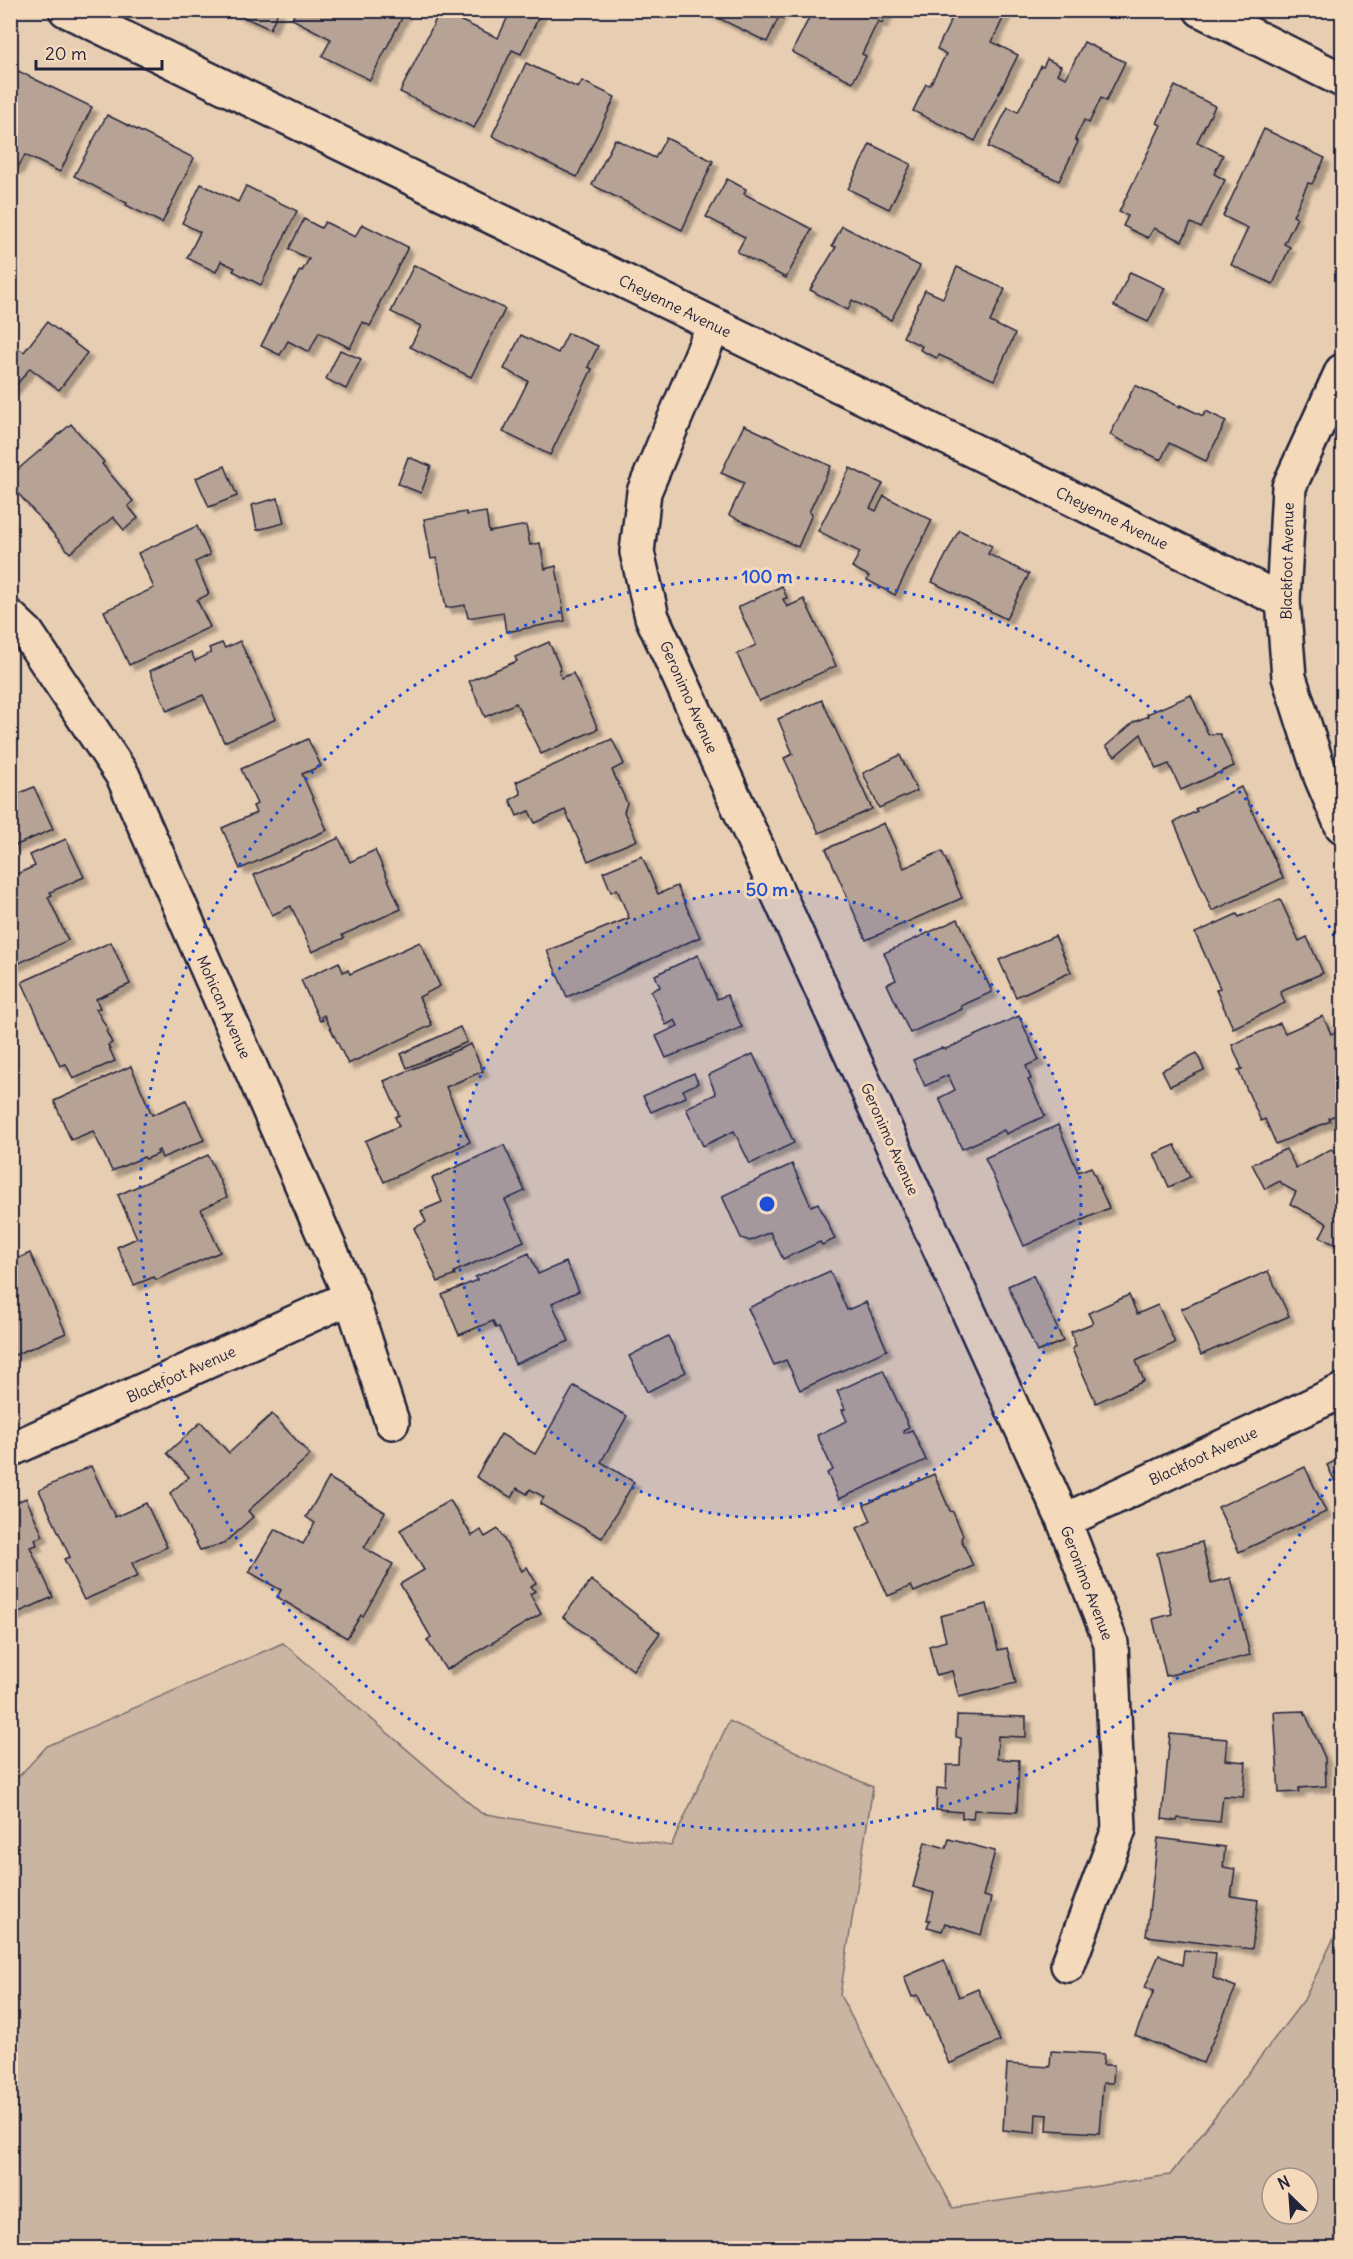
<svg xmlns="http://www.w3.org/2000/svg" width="1353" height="2259" viewBox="0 0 1353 2259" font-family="Delius,sans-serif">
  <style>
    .green { fill: #cab5a2; stroke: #766c6e; stroke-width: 1.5; fill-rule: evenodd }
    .building { fill: #b7a395; stroke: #22223b; stroke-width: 1.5; filter: url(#shadow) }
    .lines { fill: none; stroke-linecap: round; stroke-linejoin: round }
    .street-casing { stroke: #22223b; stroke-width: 38 }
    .street { stroke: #f4d9bb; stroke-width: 33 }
    .ring { fill: none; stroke: #1d4ed8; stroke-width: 3; stroke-dasharray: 3 6 }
    .labels { text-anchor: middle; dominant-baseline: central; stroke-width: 6; stroke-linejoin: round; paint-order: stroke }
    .street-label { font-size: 15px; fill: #22223b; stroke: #f4d9bb }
    .centre { fill: #1d4ed8; stroke: #f4d9bb; stroke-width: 3 }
    .ring-label { font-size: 18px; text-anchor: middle; font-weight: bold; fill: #1d4ed8; stroke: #f4d9bb; stroke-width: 6; stroke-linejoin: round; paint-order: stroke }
  </style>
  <defs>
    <filter id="shadow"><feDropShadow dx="5.5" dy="5.5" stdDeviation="1.5" flood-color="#0004"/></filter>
  </defs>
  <rect width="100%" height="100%" fill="#e7ceb3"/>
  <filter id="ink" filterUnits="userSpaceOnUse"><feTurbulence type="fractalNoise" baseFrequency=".0167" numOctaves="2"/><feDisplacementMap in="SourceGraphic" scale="12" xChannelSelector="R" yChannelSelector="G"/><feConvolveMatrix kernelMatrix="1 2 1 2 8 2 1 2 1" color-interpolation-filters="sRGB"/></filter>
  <g filter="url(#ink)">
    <path class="green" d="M283 1643 481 1813 671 1846 729 1721 873 1787 840 1995 953 2208 1170 2175 1304 2000 1342 1921V2248H36L11 2238V1785L47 1746ZM1272 2178H1308V2214H1272Z"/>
    <g class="building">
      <path d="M228 10H279L270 29Z"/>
      <path d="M296 10H406L370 80 322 56 331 39 292 19Z"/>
      <path d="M511 10H542L521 54 512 50 474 128 400 92 440 11 498 38Z"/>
      <path d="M707 10H782L767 42 706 12Z"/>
      <path d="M813 10H888L882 23 878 21 862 54 866 56 853 82 792 52Z"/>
      <path d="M956 10H1007L992 42 1018 55 975 141 913 111 926 84 930 85 946 54 937 49Z"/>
      <path d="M1084 42 1125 62 1106 101 1101 98 1089 123 1084 120 1075 139 1078 142 1059 181 988 147 1008 107 1018 112 1041 66 1043 67 1047 59 1061 66 1057 74 1066 78Z"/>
      <path d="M526 63 578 88 582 81 615 97 577 177 492 136Z"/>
      <path d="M10 67 92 107 60 172 25 155 17 169 10 166Z"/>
      <path d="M1175 86 1215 106 1197 142 1223 155 1214 174 1225 180 1201 228 1191 223 1182 241 1154 228 1148 238 1123 226 1128 216 1119 212 1161 125 1157 123Z"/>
      <path d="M107 115 194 158 162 223 126 205 127 203 74 176Z"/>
      <path d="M1264 129 1325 158 1312 184 1308 183 1293 216 1297 218 1284 244 1290 247 1273 284 1231 265 1248 228 1223 216Z"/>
      <path d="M666 138 713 161 682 230 592 185 615 139 655 158Z"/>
      <path d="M870 144 911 164 889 209 848 189Z"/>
      <path d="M727 179 746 189 744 194 812 229 786 278 737 252 745 237 706 217Z"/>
      <path d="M201 184 238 202 246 186 297 211 261 285 233 271 235 268 221 261 216 272 187 258 200 232 182 223Z"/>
      <path d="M304 219 321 228 325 222 355 237 362 224 408 247 378 306 380 307 370 326 363 322 350 348 319 332 309 352 288 341 280 355 261 346 300 270 302 271 309 259 289 249Z"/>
      <path d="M842 226 920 266 891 320 852 300 848 310 810 290 836 247 832 246Z"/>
      <path d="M414 265 505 309 471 377 410 347 421 326 391 312Z"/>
      <path d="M957 267 1005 289 990 322 1015 334 994 380 939 355 937 358 920 350 922 346 903 337 925 290 943 298Z"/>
      <path d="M1130 272 1165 288 1148 322 1114 306Z"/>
      <path d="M47 322 87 353 59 390 30 368 10 393V351L14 354 18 348 24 352Z"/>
      <path d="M568 333 598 346 588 367 592 369 550 455 503 432 528 381 504 369 521 335 558 353Z"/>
      <path d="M340 350 361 359 346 389 326 379Z"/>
      <path d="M1135 385 1180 407V405L1203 416 1206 411 1226 421 1206 461 1169 443 1161 460 1110 435Z"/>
      <path d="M71 424 104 462 102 464 133 501 128 506 138 518 124 530 113 517 70 553 10 484V476Z"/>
      <path d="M744 425 831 466 809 512 812 514 798 547 729 515 744 483 721 473Z"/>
      <path d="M408 457 431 466 421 493 398 484Z"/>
      <path d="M225 466 237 496 209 507 196 478Z"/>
      <path d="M850 468 883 484 870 508 876 511 884 496 932 520 895 595 867 580 869 576 852 567 860 552 818 531Z"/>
      <path d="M278 498 284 523 257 530 252 505Z"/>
      <path d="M466 512 467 515 486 512 489 532 526 525 530 545 540 543 545 569 556 566 565 621 506 632 503 612 468 618 465 605 446 608 437 558 431 559 424 519Z"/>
      <path d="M197 526 210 555 195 562 209 594 197 600 210 627 129 665 104 611 154 588 138 553Z"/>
      <path d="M959 530 992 546 988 554 1029 574 1006 619 932 582Z"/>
      <path d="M782 586 787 598 783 599 787 607 804 599 836 666 759 701 737 654 756 645 738 607Z"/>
      <path d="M240 641 276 719 224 742 203 695 167 711 150 671 191 652 195 661 211 653 209 648 222 643 225 648Z"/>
      <path d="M549 642 561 670 559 671 561 678 573 673 598 729 541 754 516 703 485 717 469 681 517 661 515 657Z"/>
      <path d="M1191 695 1208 734H1220L1234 766 1181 790 1169 764 1156 769 1141 734 1115 756 1106 746 1134 722 1148 716 1147 714Z"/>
      <path d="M822 700 872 809 819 833 784 758 793 754 778 719Z"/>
      <path d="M308 739 321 766 302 774 327 830 240 869 222 828 256 813 253 806 257 804 241 769Z"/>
      <path d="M612 739 624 764 612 770 627 803 624 812 637 840 588 861 565 810 535 823 529 811 517 816 510 800 521 794 516 782Z"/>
      <path d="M900 755 917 791 879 808 863 773Z"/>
      <path d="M34 787 53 829 12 847 10 845V797Z"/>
      <path d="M1241 787 1283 878 1212 911 1174 822 1197 811 1195 809Z"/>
      <path d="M884 823 904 868 942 851 962 898 866 940 826 849Z"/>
      <path d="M339 838 350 862 375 850 401 909 342 935 344 938 312 952 291 906 272 915 254 875Z"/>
      <path d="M66 839 84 877 50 892 52 895 48 897 68 940 13 966 10 961V877L35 866 30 855Z"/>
      <path d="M642 856 658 894 677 886 700 937 567 997 547 951 629 918 617 889 611 892 603 872Z"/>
      <path d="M1280 899 1299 941 1307 937 1323 973 1280 991 1285 1003 1233 1028 1216 990 1220 988 1195 933 1237 914 1239 917Z"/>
      <path d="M958 919 992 992 961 1006 962 1009 910 1033 887 984 896 980 884 953Z"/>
      <path d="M1055 936 1071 972 1016 997 999 960Z"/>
      <path d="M111 942 130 984 96 999 100 1008 96 1009 108 1030 106 1031 112 1043 108 1045 115 1061 73 1079 66 1064 60 1066 22 982Z"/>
      <path d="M420 942 440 986 419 997 432 1025 348 1064 324 1015 321 1017 323 1020 320 1021 301 980 339 962 343 972 348 970 350 974Z"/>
      <path d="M698 955 717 999 727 995 742 1027 666 1058 656 1036 678 1026 675 1020 666 1025 651 991 660 987 655 975Z"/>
      <path d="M1019 1016 1039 1060 1026 1066 1031 1079 1028 1080 1045 1116 1006 1134 1004 1130 962 1149 939 1098 955 1090 948 1075 925 1086 913 1060 941 1048 946 1049Z"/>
      <path d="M1323 1016 1331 1034 1342 1029V1112L1329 1118 1330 1121 1276 1144 1265 1119 1261 1121 1238 1070 1242 1069 1232 1045 1280 1023 1285 1033Z"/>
      <path d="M460 1027 467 1042 407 1068 401 1054Z"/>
      <path d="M471 1044 483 1071 446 1087 470 1142 384 1182 365 1141 399 1126 395 1117 399 1115 384 1081Z"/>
      <path d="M1197 1053 1204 1070 1170 1086 1162 1070Z"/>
      <path d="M753 1054 794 1143 750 1164 734 1131 703 1146 686 1108 716 1094 708 1075Z"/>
      <path d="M131 1066 152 1115 186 1100 204 1140 162 1158 159 1150 157 1151 158 1154 146 1159 144 1157 112 1171 93 1131 71 1140 54 1101Z"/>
      <path d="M694 1073 698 1083 683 1090 686 1097 651 1112 643 1096Z"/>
      <path d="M1058 1125 1078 1172 1091 1167 1109 1208 1024 1246 985 1158Z"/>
      <path d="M504 1145 525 1191 505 1200 524 1241 454 1272 455 1275 438 1282 414 1228 426 1222 421 1211 442 1202 432 1178Z"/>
      <path d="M1175 1145 1190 1177 1169 1187 1154 1154Z"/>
      <path d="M1286 1149 1296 1168 1331 1149 1342 1155V1248L1320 1237 1327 1223 1290 1204 1296 1192 1283 1185 1280 1181 1265 1189 1252 1164Z"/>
      <path d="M208 1155 227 1197 201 1209 220 1252 156 1280 154 1277 134 1285 117 1247 137 1238 118 1195Z"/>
      <path d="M792 1164 811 1206 818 1203 835 1239 822 1245 820 1242 783 1259 770 1232 750 1241 741 1238 722 1196Z"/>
      <path d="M30 1253 66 1333 10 1357V1262Z"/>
      <path d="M529 1253 538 1274 566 1262 579 1291 552 1303 569 1341 515 1364 499 1327 496 1328 493 1321 459 1335 442 1295 477 1280 475 1277Z"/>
      <path d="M830 1271 847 1310 866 1302 887 1350 800 1390 786 1360 774 1365 748 1308Z"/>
      <path d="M1268 1271 1289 1316 1201 1355 1181 1309Z"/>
      <path d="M1033 1275 1063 1341 1037 1352 1008 1286Z"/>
      <path d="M1129 1295 1137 1314 1158 1305 1175 1343 1136 1361 1144 1381 1096 1403 1072 1349 1076 1346 1071 1332 1093 1323 1088 1313Z"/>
      <path d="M668 1336 686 1372 647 1392 629 1356Z"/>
      <path d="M883 1370 909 1427 903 1430 904 1433 912 1430 926 1460 839 1499 827 1473 833 1470 817 1435 847 1421 842 1410 845 1409 837 1391Z"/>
      <path d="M574 1386 627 1416 601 1462 634 1482 602 1538 540 1504 544 1497 530 1489 527 1494 517 1488 512 1498 476 1477 501 1434 535 1454Z"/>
      <path d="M272 1414 310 1455 248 1511 253 1517 223 1544 200 1550 170 1493 189 1477 167 1453 201 1422 229 1453Z"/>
      <path d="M1342 1457V1496L1327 1465Z"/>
      <path d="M91 1466 115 1517 146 1503 167 1547 132 1563 138 1576 84 1600 64 1559 70 1557 39 1490Z"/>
      <path d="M1305 1467 1326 1512 1239 1552 1218 1507Z"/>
      <path d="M934 1474 950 1511 953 1512 963 1535 961 1539 973 1566 914 1592 911 1586 888 1596 857 1528 871 1521 864 1505Z"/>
      <path d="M329 1478 385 1512 364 1548 393 1564 363 1616 361 1615 347 1638 277 1597 281 1590 249 1572 275 1529 303 1544 315 1523 306 1517Z"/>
      <path d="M26 1498 43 1536 35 1539 37 1545 30 1547 53 1597 10 1616V1505Z"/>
      <path d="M450 1500 472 1536 481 1530 485 1537 498 1529 522 1571 527 1567 536 1583 531 1586 535 1591 530 1594 541 1614 446 1670 427 1640 431 1637 400 1584 424 1570 400 1530Z"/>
      <path d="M1202 1542 1211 1583 1231 1578 1250 1655 1166 1676 1153 1619 1172 1614 1157 1553Z"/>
      <path d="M591 1580 660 1633 633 1670 563 1617Z"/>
      <path d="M987 1604 998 1650 1007 1648 1016 1683 959 1697 952 1671 936 1675 929 1646 946 1641 940 1616Z"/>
      <path d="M1304 1711 1325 1758 1326 1786 1299 1788V1792L1279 1793 1274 1712Z"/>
      <path d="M957 1715 1026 1717V1737L998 1736 997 1759 1019 1760 1017 1812 974 1810 973 1819 962 1818V1812L936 1810 937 1788 946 1789 947 1765H960L961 1738 956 1737Z"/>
      <path d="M1170 1734 1227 1739 1225 1760 1246 1762 1243 1797 1223 1796 1220 1822 1178 1818 1177 1821 1162 1819Z"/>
      <path d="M1158 1838 1225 1847 1223 1867 1235 1869 1231 1896 1258 1900 1252 1949 1146 1936Z"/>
      <path d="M949 1839 995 1851 983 1896 991 1898 981 1935 945 1923 942 1931 927 1927 930 1920H927L934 1893 913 1887 925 1842 946 1848Z"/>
      <path d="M1184 1950 1216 1953 1213 1978 1236 1987 1203 2063 1135 2035 1154 1991 1145 1987 1159 1955 1182 1965Z"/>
      <path d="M944 1960 959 1997 978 1989 1000 2041 949 2064 929 2016H927L918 1995 912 1997 904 1977Z"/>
      <path d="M1051 2051 1104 2054 1103 2065H1114L1113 2083H1103L1099 2133 1047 2130 1048 2115 1036 2114 1035 2133 1003 2130 1007 2064 1050 2067Z"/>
    </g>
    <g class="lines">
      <g class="street-casing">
        <g id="street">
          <path d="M66 10 1283 601"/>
          <path d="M1201 10 1342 80"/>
          <path d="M714 325 644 492 637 552 652 617 1064 1521 1111 1643 1119 1829 1068 1965"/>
          <path d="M1342 371 1289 487 1283 601 1289 677 1321 777 1342 826"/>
          <path d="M10 617 27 633 123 776 351 1297 392 1422"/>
          <path d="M10 1450 351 1297"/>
          <path d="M1064 1521 1342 1391"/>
        </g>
      </g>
      <use href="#street" class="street"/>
    </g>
  </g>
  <circle cx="767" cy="1204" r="314" fill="#1d4ed8" fill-opacity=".12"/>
  <g class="ring">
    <circle cx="767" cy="1204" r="314"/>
    <path d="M1342 1454A627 627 0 1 1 1342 954"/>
  </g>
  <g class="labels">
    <g class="street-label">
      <text transform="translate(675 306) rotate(26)">Cheyenne Avenue</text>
      <text transform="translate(1112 518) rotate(26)">Cheyenne Avenue</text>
      <text transform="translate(1287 561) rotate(-89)">Blackfoot Avenue</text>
      <text transform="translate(689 697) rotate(66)">Geronimo Avenue</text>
      <text transform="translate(224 1007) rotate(66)">Mohican Avenue</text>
      <text transform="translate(890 1139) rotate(66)">Geronimo Avenue</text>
      <text transform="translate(181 1374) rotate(-24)">Blackfoot Avenue</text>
      <text transform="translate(1203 1456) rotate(-25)">Blackfoot Avenue</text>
      <text transform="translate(1087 1583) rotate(69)">Geronimo Avenue</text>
    </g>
  </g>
  <circle cx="767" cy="1204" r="9" class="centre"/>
  <g class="ring-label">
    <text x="767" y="583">100 m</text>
    <text x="767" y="896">50 m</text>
  </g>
  <rect width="1353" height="2259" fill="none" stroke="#f4d9bb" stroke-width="36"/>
  <rect x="18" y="18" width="1317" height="2223" fill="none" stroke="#22223b" stroke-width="2" filter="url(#ink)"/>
  <g transform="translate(1290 2196) rotate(335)"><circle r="28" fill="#f4d9bb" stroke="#a09088" stroke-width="1.5"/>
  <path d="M0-4.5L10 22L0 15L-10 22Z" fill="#22223b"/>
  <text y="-9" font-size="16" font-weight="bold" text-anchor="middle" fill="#22223b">N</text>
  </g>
  <path d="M36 60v9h126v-9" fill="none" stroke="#22223b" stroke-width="3"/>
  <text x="45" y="60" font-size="18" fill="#22223b" stroke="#f4d9bb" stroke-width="4.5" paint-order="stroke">20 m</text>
</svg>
